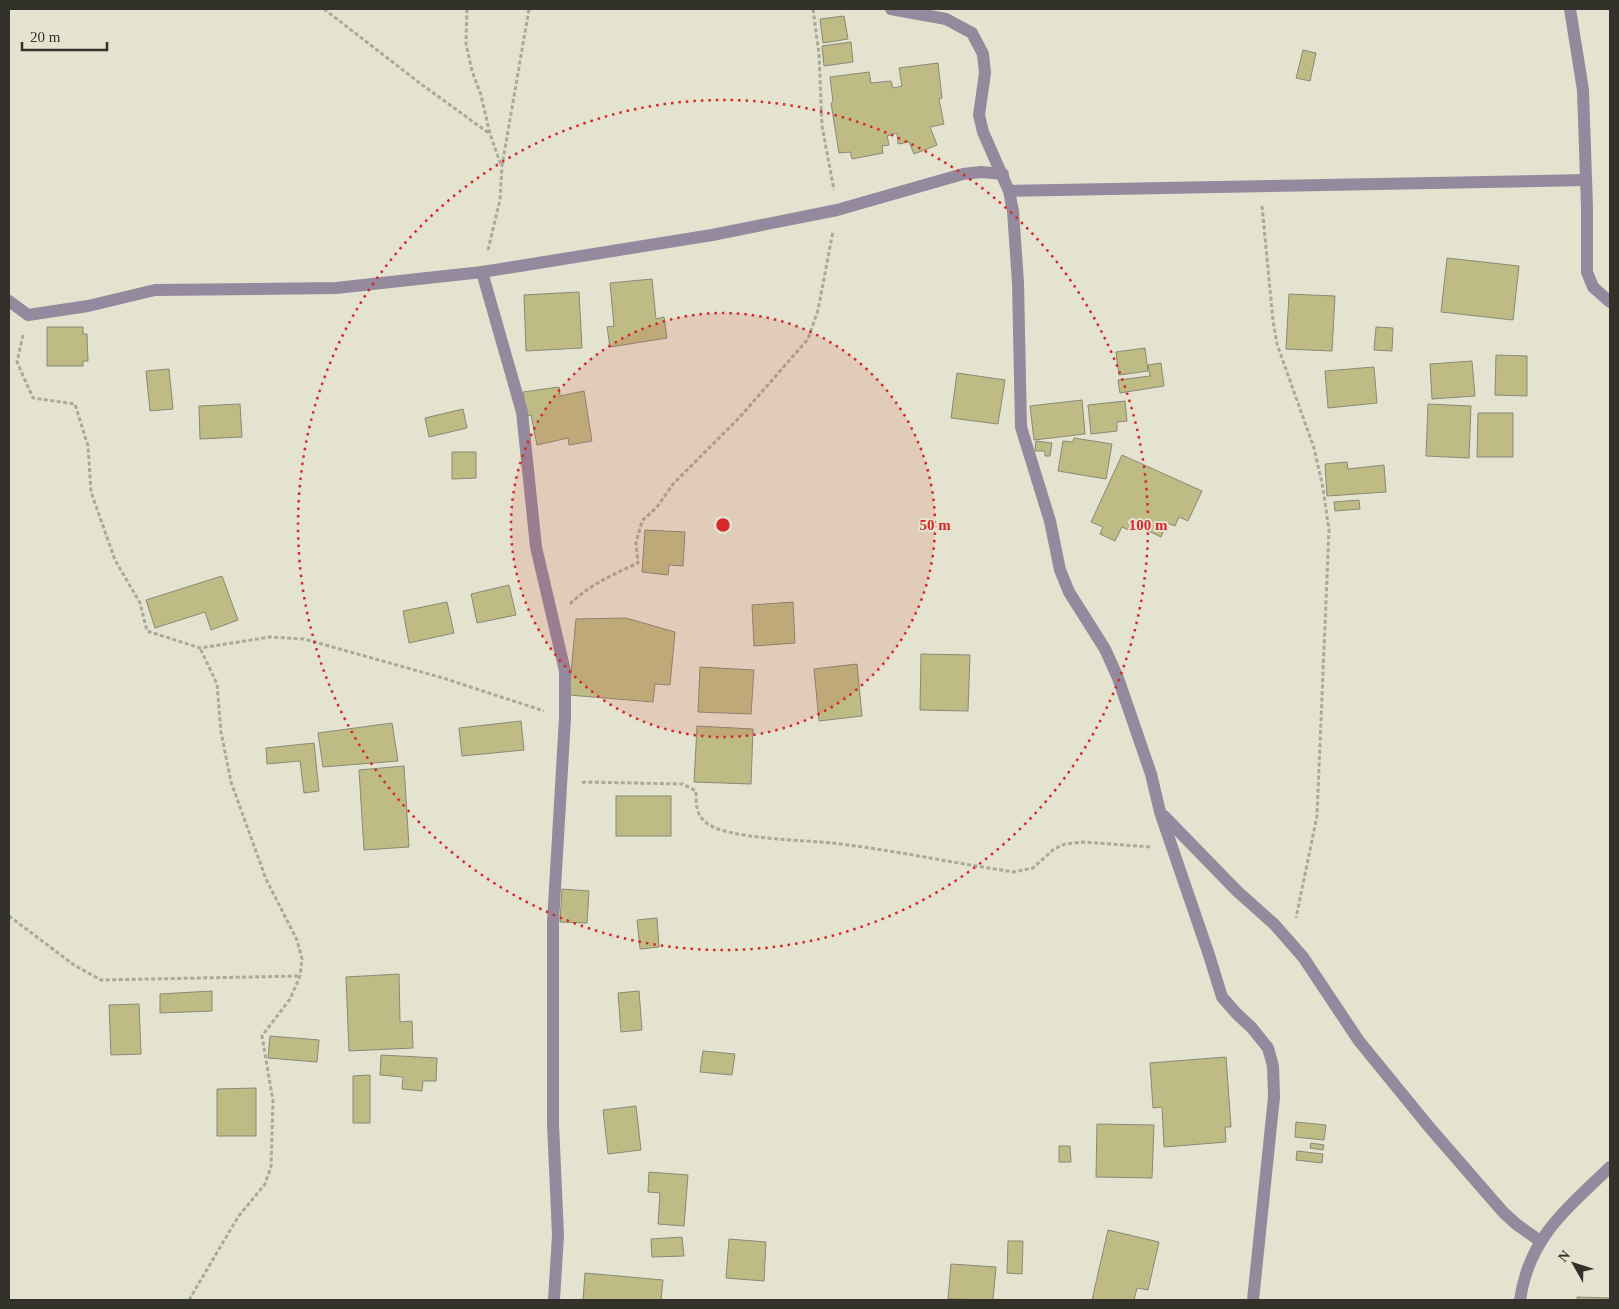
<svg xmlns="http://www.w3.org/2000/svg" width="1619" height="1309" viewBox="0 0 1619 1309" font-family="Georgia,serif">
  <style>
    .building { fill: #bebb85; stroke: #8a8977 }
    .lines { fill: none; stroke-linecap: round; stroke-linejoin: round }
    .path { stroke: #aaaa9a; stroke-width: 3; stroke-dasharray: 4 2.5; stroke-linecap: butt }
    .minor { stroke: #95899e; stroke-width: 12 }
    .ring { fill: none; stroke: #d62828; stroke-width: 2.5; stroke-dasharray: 2.5 5 }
    .centre { fill: #d62828; stroke: #e3e3cf; stroke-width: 2.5 }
    .ring-label { font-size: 15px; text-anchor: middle; font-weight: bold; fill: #d62828; stroke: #e3e3cf; stroke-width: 4; stroke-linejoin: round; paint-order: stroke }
  </style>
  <rect width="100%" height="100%" fill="#e3e3cf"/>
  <g class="building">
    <path d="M844 16 848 39 823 43 820 19Z"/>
    <path d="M851 42 853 62 824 66 822 46Z"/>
    <path d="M1303 50 1316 53 1310 81 1296 78Z"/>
    <path d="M938 63 942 98 939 99 944 124 930 127 937 145 914 154 909 142 898 144 897 133 887 136 889 145 882 146 883 153 852 159 850 152 839 153 831 103 833 102 830 77 869 72 871 83 891 81 893 88 902 86 899 68Z"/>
    <path d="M1447 258 1519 266 1513 320 1441 312Z"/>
    <path d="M652 279 656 319 664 317 667 338 610 347 607 327 614 326 610 283Z"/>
    <path d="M579 292 582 348 526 351 524 295Z"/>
    <path d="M1289 294 1335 296 1332 351 1286 349Z"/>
    <path d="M47 327H83V334H87L88 361H83V366H47Z"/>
    <path d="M1376 327 1393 328 1392 351 1374 350Z"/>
    <path d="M1145 348 1148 371 1119 375 1116 352Z"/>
    <path d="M1496 355 1527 356V396L1495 395Z"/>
    <path d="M1472 361 1475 396 1432 399 1430 364Z"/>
    <path d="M1161 363 1164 386 1120 393 1118 380 1150 376 1148 365Z"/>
    <path d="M1374 367 1377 403 1328 408 1325 371Z"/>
    <path d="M169 369 173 409 150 411 146 371Z"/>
    <path d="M957 373 1005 380 998 424 951 418Z"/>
    <path d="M559 387 560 396 584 391 592 441 569 445 568 438 537 445 531 415 527 416 523 392Z"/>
    <path d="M1082 400 1085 434 1034 440 1030 406Z"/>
    <path d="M1125 401 1127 421 1117 422V431L1091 434 1088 405Z"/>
    <path d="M240 404 242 437 200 439 199 406Z"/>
    <path d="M1428 404 1471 406 1469 458 1426 456Z"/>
    <path d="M463 409 467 428 429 437 425 418Z"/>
    <path d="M1478 413H1513V457H1477Z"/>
    <path d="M1074 438 1112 444 1106 479 1058 471 1063 441 1073 442Z"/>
    <path d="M1036 441 1052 443 1050 456H1045V451H1035Z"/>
    <path d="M452 452H476V478L452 479Z"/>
    <path d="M1122 455 1202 491 1188 521 1179 517 1175 526 1167 523 1161 537 1134 524 1131 531 1122 527 1115 541 1100 534 1103 527 1091 522Z"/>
    <path d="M1347 462 1348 469 1384 465 1386 492 1327 496 1325 464Z"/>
    <path d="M1359 500 1360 509 1335 511 1334 502Z"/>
    <path d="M645 530 685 532 683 566 669 565 668 575 642 572Z"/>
    <path d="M222 576 238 620 211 630 205 612 155 628 146 600Z"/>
    <path d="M509 585 516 615 477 623 471 594Z"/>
    <path d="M447 602 454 633 409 643 403 611Z"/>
    <path d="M793 602 795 643 754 646 752 605Z"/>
    <path d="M626 618 675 632 670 685 655 684 653 702 569 695 576 619Z"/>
    <path d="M921 654 970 655 968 711 920 710Z"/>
    <path d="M857 664 862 716 819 721 814 669Z"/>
    <path d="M700 667 754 670 751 714 698 712Z"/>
    <path d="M521 721 524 750 462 756 459 728Z"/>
    <path d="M392 723 398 761 323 767 318 733Z"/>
    <path d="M697 726 753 729 751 784 694 782Z"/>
    <path d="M314 743 319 791 304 793 300 761 267 764 266 748Z"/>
    <path d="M404 766 409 847 364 850 359 770Z"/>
    <rect x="616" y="796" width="55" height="40"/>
    <path d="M562 889 589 891 587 923 560 922Z"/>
    <path d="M657 918 659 947 640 949 637 920Z"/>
    <path d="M399 974 400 1022 412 1021 413 1048 349 1051 346 977Z"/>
    <path d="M212 991V1011L160 1013V994Z"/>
    <path d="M639 991 642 1030 621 1032 618 993Z"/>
    <path d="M139 1004 141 1054 111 1055 109 1005Z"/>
    <path d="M270 1036 319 1040 317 1062 268 1058Z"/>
    <path d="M703 1051 735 1054 732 1075 700 1072Z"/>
    <path d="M381 1055 437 1058 436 1081H423L422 1091 402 1089 403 1077 380 1075Z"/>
    <path d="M1226 1057 1231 1127H1225L1226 1142 1164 1147 1162 1107 1153 1108 1150 1063Z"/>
    <path d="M370 1075V1123H353V1076Z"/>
    <path d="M256 1088V1136H217V1089Z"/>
    <path d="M636 1106 641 1150 608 1154 603 1110Z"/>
    <path d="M1296 1122 1326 1125 1324 1140 1295 1137Z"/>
    <path d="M1097 1124 1154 1125 1152 1178 1096 1177Z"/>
    <path d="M1311 1143 1324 1145 1323 1150 1310 1148Z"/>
    <path d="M1059 1146H1070L1071 1162H1059Z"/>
    <path d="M1297 1151 1323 1154 1322 1163 1296 1160Z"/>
    <path d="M649 1172 688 1175 684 1226 658 1224 660 1193 648 1192Z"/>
    <path d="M1108 1230 1159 1242 1148 1290 1137 1288 1134 1300H1092Z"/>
    <path d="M682 1237 684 1256 652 1257 651 1239Z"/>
    <path d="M729 1239 766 1242 764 1281 726 1278Z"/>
    <path d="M1008 1241H1023L1022 1274 1007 1273Z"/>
    <path d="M951 1264 996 1267 993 1300 948 1299Z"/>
    <path d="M585 1273 663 1280 661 1300H583Z"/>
    <path d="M1577 1297 1610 1298V1300H1577Z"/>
  </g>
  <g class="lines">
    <g class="path">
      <path d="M324 9 421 84 490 134"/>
      <path d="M467 9 466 43 472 71 481 95 490 134 501 165"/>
      <path d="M813 9 819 54 822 126 834 190"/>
      <path d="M1262 206 1273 321 1277 344 1314 448 1323 488 1329 530 1317 816 1296 918"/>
      <path d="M488 250 500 200 502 166 529 9"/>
      <path d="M23 335 17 362 33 398 75 404 88 446 91 492 115 560 140 603 147 631 200 648 270 637 304 639 443 678 544 711"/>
      <path d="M570 604C589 585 614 574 638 563L636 543 642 521 657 507 673 484 739 418 808 339 818 310 833 231"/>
      <path d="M582 783 585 782 683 784 696 791C696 805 696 816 708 824 729 839 804 840 832 843 893 850 953 863 1014 872L1033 868 1054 849 1065 844 1083 842 1151 847"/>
      <path d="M9 916 74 965 101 980 300 976"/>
      <path d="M189 1300 238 1217 265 1184 271 1167 273 1101 262 1036 290 999 300 976 302 959 297 940 266 879 231 782 221 732 217 684 200 648"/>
    </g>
    <g class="minor">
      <path d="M891 9 946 19 972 33 983 54 985 73 979 115 983 132 1009 191 1013 211 1018 283 1021 427 1050 521 1060 570 1069 592 1105 649 1118 678 1151 774 1160 812 1209 955 1222 997 1236 1013 1252 1028 1268 1048 1273 1066 1274 1097 1253 1300"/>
      <path d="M1570 9 1583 90 1587 207V272L1593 287 1610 302"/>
      <path d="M1009 191 1586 180"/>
      <path d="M482 272 522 412 536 547 565 671V718L553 922V1124L558 1235 554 1300"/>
      <path d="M9 301 28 315 88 306 155 290 336 288 482 272 712 235 837 210 963 174 981 172 1003 174"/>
      <path d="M1164 816 1237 891 1274 924 1303 957 1359 1041 1430 1128 1503 1212 1516 1224 1540 1241"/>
      <path d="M1520 1300C1529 1237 1567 1209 1610 1167"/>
    </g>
  </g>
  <circle cx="723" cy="525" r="212" fill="#d62828" fill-opacity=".12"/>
  <g class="ring">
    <circle cx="723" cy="525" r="212"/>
    <circle cx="723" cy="525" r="425"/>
  </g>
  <circle cx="723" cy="525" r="8" class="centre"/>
  <g class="ring-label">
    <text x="935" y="530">50 m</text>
    <text x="1148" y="530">100 m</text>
  </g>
  <rect width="1619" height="1309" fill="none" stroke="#32322a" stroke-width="20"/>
  <g transform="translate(1574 1264) rotate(309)" stroke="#e3e3cf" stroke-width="4" paint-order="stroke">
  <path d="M0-4L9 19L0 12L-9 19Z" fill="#32322a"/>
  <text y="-8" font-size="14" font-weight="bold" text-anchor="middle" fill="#32322a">N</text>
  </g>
  <path d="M22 42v8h85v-8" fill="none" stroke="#32322a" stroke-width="2.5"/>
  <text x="30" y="42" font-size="15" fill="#32322a" stroke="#e3e3cf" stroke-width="4" paint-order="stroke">20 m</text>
</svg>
